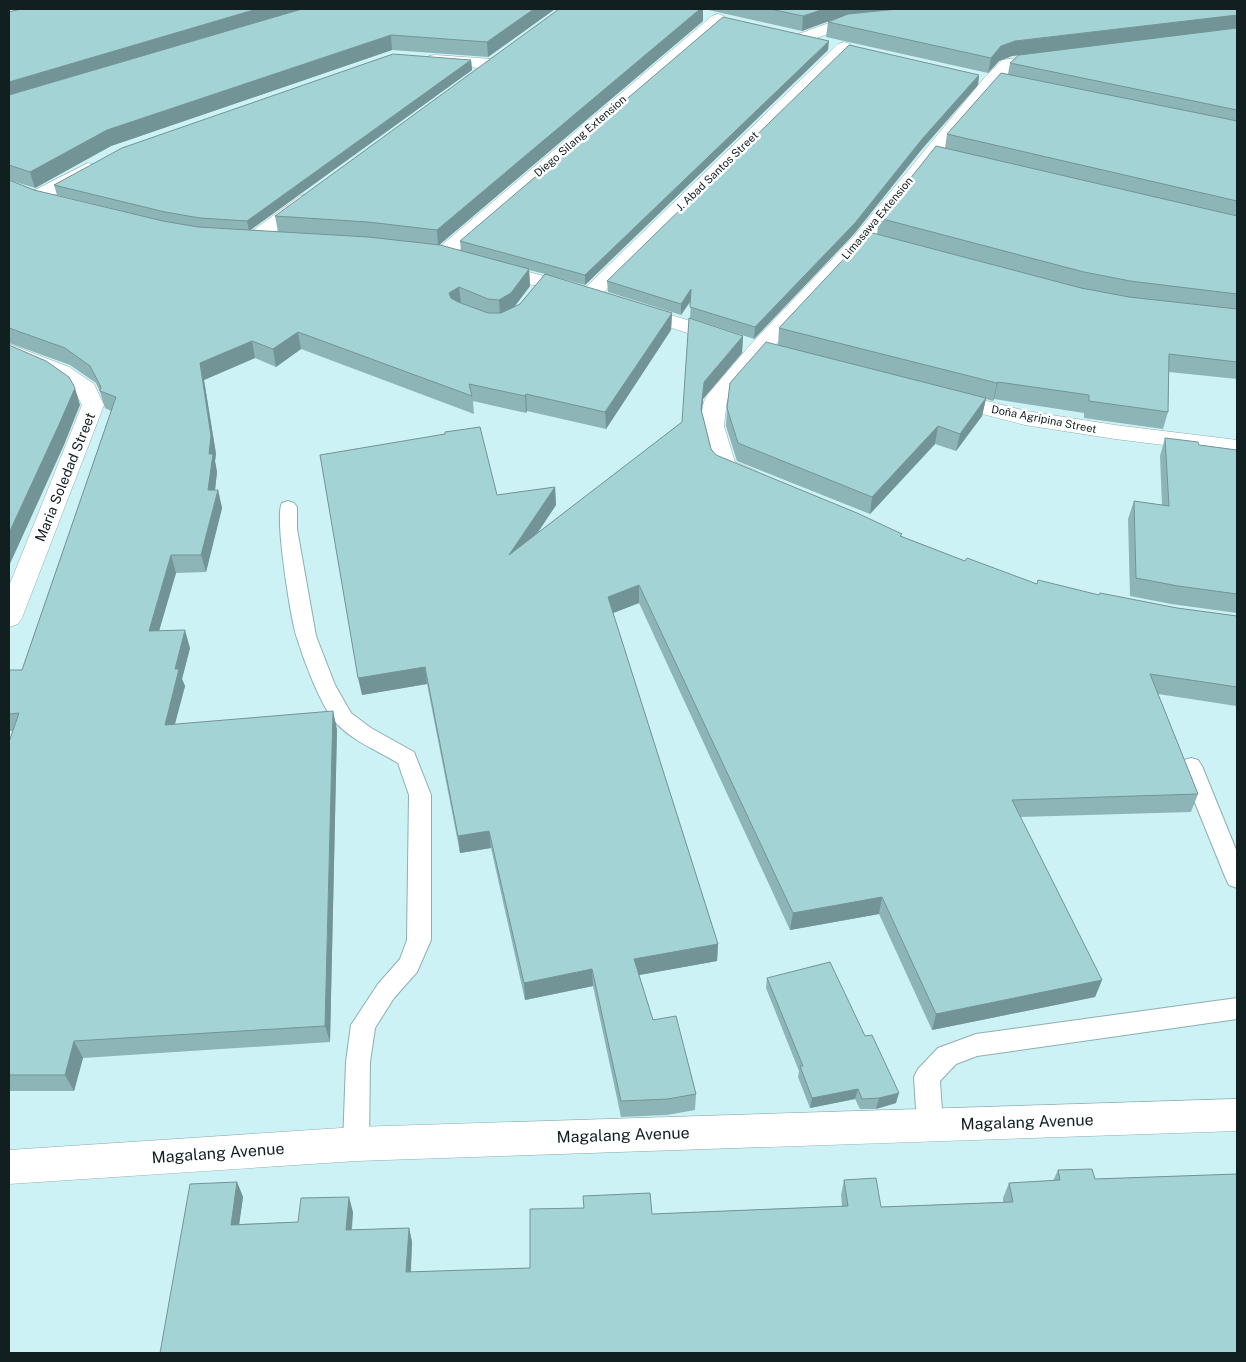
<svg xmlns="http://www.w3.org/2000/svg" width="1246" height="1362" viewBox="0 0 1246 1362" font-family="'Public Sans',sans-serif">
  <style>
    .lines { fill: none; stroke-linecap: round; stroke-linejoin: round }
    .lane-casing { stroke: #8cafb2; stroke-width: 2 }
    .street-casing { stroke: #8cafb2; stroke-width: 1 }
    .secondary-casing { stroke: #8cafb2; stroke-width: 1 }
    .lane { fill: #fff; fill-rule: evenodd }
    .street { fill: #fff; fill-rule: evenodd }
    .secondary { fill: #fff; fill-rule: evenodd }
    .wall { fill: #8db5b8; fill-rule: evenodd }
    .shaded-wall { fill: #739496 }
    .building { fill: #a4d3d6; stroke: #739496 }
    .labels { text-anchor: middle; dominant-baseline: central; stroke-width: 5; stroke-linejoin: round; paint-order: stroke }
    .far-street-label { font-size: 11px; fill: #111f20; stroke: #fff }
    .street-label { font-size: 14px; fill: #111f20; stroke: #fff }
    .near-street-label { font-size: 16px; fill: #111f20; stroke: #fff }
  </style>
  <rect width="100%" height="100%" fill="#cdf2f5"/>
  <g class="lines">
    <g class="lane-casing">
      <g id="lane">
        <path d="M288 501 294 503 297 507V529L316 636 335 685 351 713 371 728 414 752 431 795V940L417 972 394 998 375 1028 370 1062 369 1144 365 1153 356 1156 347 1153 343 1144 346 1062 351 1025 378 984 400 959 407 940 409 795 398 763C378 751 353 741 337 724 321 707 304 661 297 638 291 620 274 515 282 503Z"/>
        <path d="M1191 758 1198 760 1202 766 1237 852V888L1229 885 1226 879 1180 766 1184 760Z"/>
        <path d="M1237 998V1019L977 1056 956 1064 940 1081 943 1125 939 1133 930 1137 921 1133 917 1125 914 1077 918 1069 938 1048 976 1034Z"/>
      </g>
    </g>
    <g class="street-casing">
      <g id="street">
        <path d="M718 14 724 16 726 19 724 22 450 258 443 260 436 258 433 254 436 250 712 16Z"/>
        <path d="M865 16 871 18 873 21 871 24 845 28 802 43 796 41 794 38 796 35 837 20Z"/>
        <path d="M844 42 850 44 852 47 850 50 597 299 590 301 583 299 580 296 575 297 568 295 487 272 484 268 487 264 494 262 582 287 584 289 838 44Z"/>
        <path d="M1047 54 1053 55 1055 59 1053 63 1013 68 997 85 869 243 767 354 727 400 724 426 735 462 757 471 761 476 757 481C744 485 720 478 712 466 706 445 694 415 708 394L751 344 855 235 985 77 1002 60Z"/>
        <path d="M435 55 492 59 498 60 500 64 498 68 492 69 429 64 427 60 429 56Z"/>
        <path d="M88 163 95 165 97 169 95 173 43 201 36 203 29 201 27 197 29 193Z"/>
        <path d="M307 194 314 196 317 200 314 204 261 243 254 245 247 243 244 239 247 235 300 196Z"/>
        <path d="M635 304 733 334 736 339 733 344 725 345 628 314 625 310 628 306Z"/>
        <path d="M9 344 69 367 94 384 104 405 22 618 18 624 9 627V586L82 405 76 393 53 377 9 358Z"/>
        <path d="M948 391 1026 411 1115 425 1237 440V454L1115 439 1025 425 940 403 937 398 940 393Z"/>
      </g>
    </g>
    <g class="secondary-casing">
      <path id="secondary" d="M1237 1099V1131L356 1161 9 1184V1150L356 1127Z"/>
    </g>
    <use href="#lane" class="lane"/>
    <use href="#street" class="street"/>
    <use href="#secondary" class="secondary"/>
  </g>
  <g class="wall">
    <path d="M21 9H555L488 57 392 50 111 146 35 188 9 180V12Z"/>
    <path d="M704 9H1237V379L1169 372 1168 412 1163 429 1084 418V413L994 399 993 401 986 399 982 416 956 451 935 444 870 514 737 461 726 426 727 408 778 345 779 328 877 234 879 218 945 148 947 134 1008 74 1010 63 1019 55 1012 56 999 61 988 73 826 37 828 22 831 20 802 31Z"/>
    <path d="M703 21 439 245 461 251 460 241 828 50 585 285 548 275 672 313 671 330 606 429 527 411 526 413 473 401 474 414 301 349 276 367 255 358 204 380 216 454 215 461 217 472 215 490H218L222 508 206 572 176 573 159 631 190 648 182 679 185 686 175 724 337 729 330 1042 83 1058 74 1091H9V742L13 731H9V670H22L111 411 105 408 100 392 96 383 70 365 9 343V180L34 190 167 222 57 195 54 185 471 60 472 70 250 230 278 232 275 216ZM529 270 545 274 520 304 514 307 530 286Z"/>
    <path d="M979 75 978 85 922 149 854 234 754 339 690 318 691 301 681 315 608 292 607 281Z"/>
    <path d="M743 336 742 353 703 399 702 412 711 449 716 455 902 534 901 536 965 561 1037 584 1099 595 1100 593 1177 608 1237 616V708L1236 706 1158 694 1198 794 1191 812 1020 817 1102 980 1095 997 932 1030 879 914 790 930 639 603 613 613 718 944 717 961 639 975 653 1020 696 1094 695 1110 667 1115 621 1117 593 986 525 1000 491 848 460 853 427 684 362 695 497 495 555 487 556 505 536 535 682 422Z"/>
    <path d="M1165 438 1199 445 1237 450V613L1171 604 1130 596 1128 519 1134 501 1162 505 1160 456Z"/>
    <path d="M767 978 896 1103 876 1109H860L855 1099 810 1108 798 1077 799 1071 766 988Z"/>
    <path d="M1058 1170 1095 1179 1237 1174 160 1353 237 1182 243 1197 239 1224 298 1222 353 1212 352 1230 409 1228 412 1242 411 1272 530 1268 652 1214 842 1206 841 1195 844 1180 881 1207 1003 1202V1198L1009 1183 1053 1181Z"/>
  </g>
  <g class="shaded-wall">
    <path d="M257 9H308L9 99V82Z"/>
    <path d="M534 9H555L488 57 487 42Z"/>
    <path d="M700 9H703V21L438 246 437 230Z"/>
    <path d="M824 9H913L843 16 802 31 803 16Z"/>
    <path d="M1237 15V30L1012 56 999 61 988 73 991 58 1001 46 1015 41Z"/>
    <path d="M391 35 392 50 111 146 35 188 30 172 107 130Z"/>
    <path d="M829 41 828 50 585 285V275Z"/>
    <path d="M471 60 472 70 249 231 247 221Z"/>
    <path d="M979 75 978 85 922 149 854 234 754 339 755 327Z"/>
    <path d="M529 269 530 286 512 310 500 317 499 300Z"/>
    <path d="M459 287 461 304 451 310 449 293Z"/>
    <path d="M691 289V300L681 315V304Z"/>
    <path d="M672 313 671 330 606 429 605 412Z"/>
    <path d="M298 332 301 349 276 367 273 349Z"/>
    <path d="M743 336 742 353 703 399 700 426 701 409 704 382Z"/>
    <path d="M252 341 255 358 204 380 216 454 215 461 217 472 213 508 208 490 200 363Z"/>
    <path d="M998 382 994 399 993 401 997 383Z"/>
    <path d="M75 388 80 405 64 445 9 566V533Z"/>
    <path d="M526 394 527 411 526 413 525 396Z"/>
    <path d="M986 398 982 416 956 451 960 434Z"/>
    <path d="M938 426 935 444 870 514 872 497Z"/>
    <path d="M555 487 556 505 511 573 509 555Z"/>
    <path d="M218 490 222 508 206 572 201 555Z"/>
    <path d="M171 555 176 573 154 648 149 631Z"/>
    <path d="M639 585V603L608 615V597Z"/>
    <path d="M185 630 190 648 182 679 185 686 170 742 165 725 175 669Z"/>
    <path d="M425 667 427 684 362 695 358 678Z"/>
    <path d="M333 711 337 729 330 1042 325 1026Z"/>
    <path d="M489 831 491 848 460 853 458 836Z"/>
    <path d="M882 897 879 914 790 930 793 913Z"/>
    <path d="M718 944 717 961 634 976V959Z"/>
    <path d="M592 969 593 986 525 1000 524 983Z"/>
    <path d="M1102 980 1095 997 932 1030 936 1014Z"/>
    <path d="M74 1041 83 1058 74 1091 65 1075Z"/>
    <path d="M858 1089 855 1099 810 1108 812 1098Z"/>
    <path d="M899 1093 896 1103 876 1109 879 1098Z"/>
    <path d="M237 1182 243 1197 237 1240 231 1225Z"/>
    <path d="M349 1197 353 1212 350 1245 346 1230Z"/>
    <path d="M409 1228 412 1242 410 1286 406 1272Z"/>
  </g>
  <g class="building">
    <path d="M21 9H257L9 82V12Z"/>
    <path d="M302 9H534L487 42 391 35 107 130 30 172 9 165V95Z"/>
    <path d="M559 9H700L437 230 368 222 275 216Z"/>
    <path d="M770 9H824L803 16Z"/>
    <path d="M898 9H1237V15L1015 41 1001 46 991 58 828 22 848 14Z"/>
    <path d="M723 17 829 41 585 275 460 241Z"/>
    <path d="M1237 28V110L1010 63 1019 55Z"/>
    <path d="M849 45 979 75 923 138 855 223 755 327 690 307 691 289 681 304 607 281Z"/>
    <path d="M393 54 471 60 247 221 200 218 165 212 54 185 122 148Z"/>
    <path d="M1001 73 1237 121V201L947 134Z"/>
    <path d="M936 146 1237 216V294L1130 281 1084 272 879 218Z"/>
    <path d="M9 180 34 190 163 221 198 227 368 237 440 245 529 269 511 293 499 300 488 299 459 287 449 293 451 298 458 302 488 313H501L520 304 545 274 672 313 605 412 526 394 525 396 469 384 472 396 298 332 273 349 252 341 200 363 211 436 209 454H213L208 490H218L201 555H171L149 631 185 630 175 669H179L165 725 333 711 325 1026 74 1041 65 1075H9V742L19 713 9 714V670H22L116 397 100 391 101 387 90 366 65 348 9 328Z"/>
    <path d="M869 232 1081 288 1129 297 1237 309V362L1169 354 1168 412 1089 401V395L998 382 997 383 779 328Z"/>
    <path d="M689 318 743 336 704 382 701 409 711 449 716 455 857 513 902 534 900 536 965 561 967 558 1037 584 1038 580 1099 595 1100 593 1177 608 1237 616V687L1150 674 1198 794 1012 800 1102 980 936 1014 882 897 793 913 639 585 608 597 718 944 634 959 653 1020 676 1016 696 1094 668 1099 621 1101 592 969 524 983 489 831 458 836 425 667 358 678 320 455 445 434V432L480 427 497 495 555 487 509 555 682 422Z"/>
    <path d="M766 342 986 398 960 434 938 426 872 497 738 443 727 408 730 383Z"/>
    <path d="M9 345 46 361 69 377 75 388 58 427 9 533Z"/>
    <path d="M1165 438 1198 442 1199 445 1237 450V594L1178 586 1136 578 1134 501 1169 506Z"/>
    <path d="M830 962 865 1036 872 1035 899 1093 879 1098 862 1099 858 1089 812 1098 800 1066H803L767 978Z"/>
    <path d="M1092 1169 1095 1179 1237 1174V1353H160L190 1184 237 1182 231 1225 298 1222 301 1198 349 1197 346 1230 409 1228 406 1272 530 1268V1209L584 1208 583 1196 650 1193 652 1214 848 1206 844 1180 876 1178 881 1207 1013 1202 1009 1183 1060 1180 1058 1170Z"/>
  </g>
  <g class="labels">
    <g class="far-street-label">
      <text transform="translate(580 136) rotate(-41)">Diego Silang Extension</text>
      <text transform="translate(717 171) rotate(-44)">J. Abad Santos Street</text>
      <text transform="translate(877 218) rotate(-50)">Limasawa Extension</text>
      <text transform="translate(1044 419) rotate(11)">Doña Agripina Street</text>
    </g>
    <g class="street-label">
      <text transform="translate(65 477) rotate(-68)">Maria Soledad Street</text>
    </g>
    <g class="near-street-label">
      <text transform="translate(1027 1122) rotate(-2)">Magalang Avenue</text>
      <text transform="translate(623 1135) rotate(-2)">Magalang Avenue</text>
      <text transform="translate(218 1153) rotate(-4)">Magalang Avenue</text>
    </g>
  </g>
  <rect width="1246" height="1362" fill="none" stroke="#111f20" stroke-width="20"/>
</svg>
